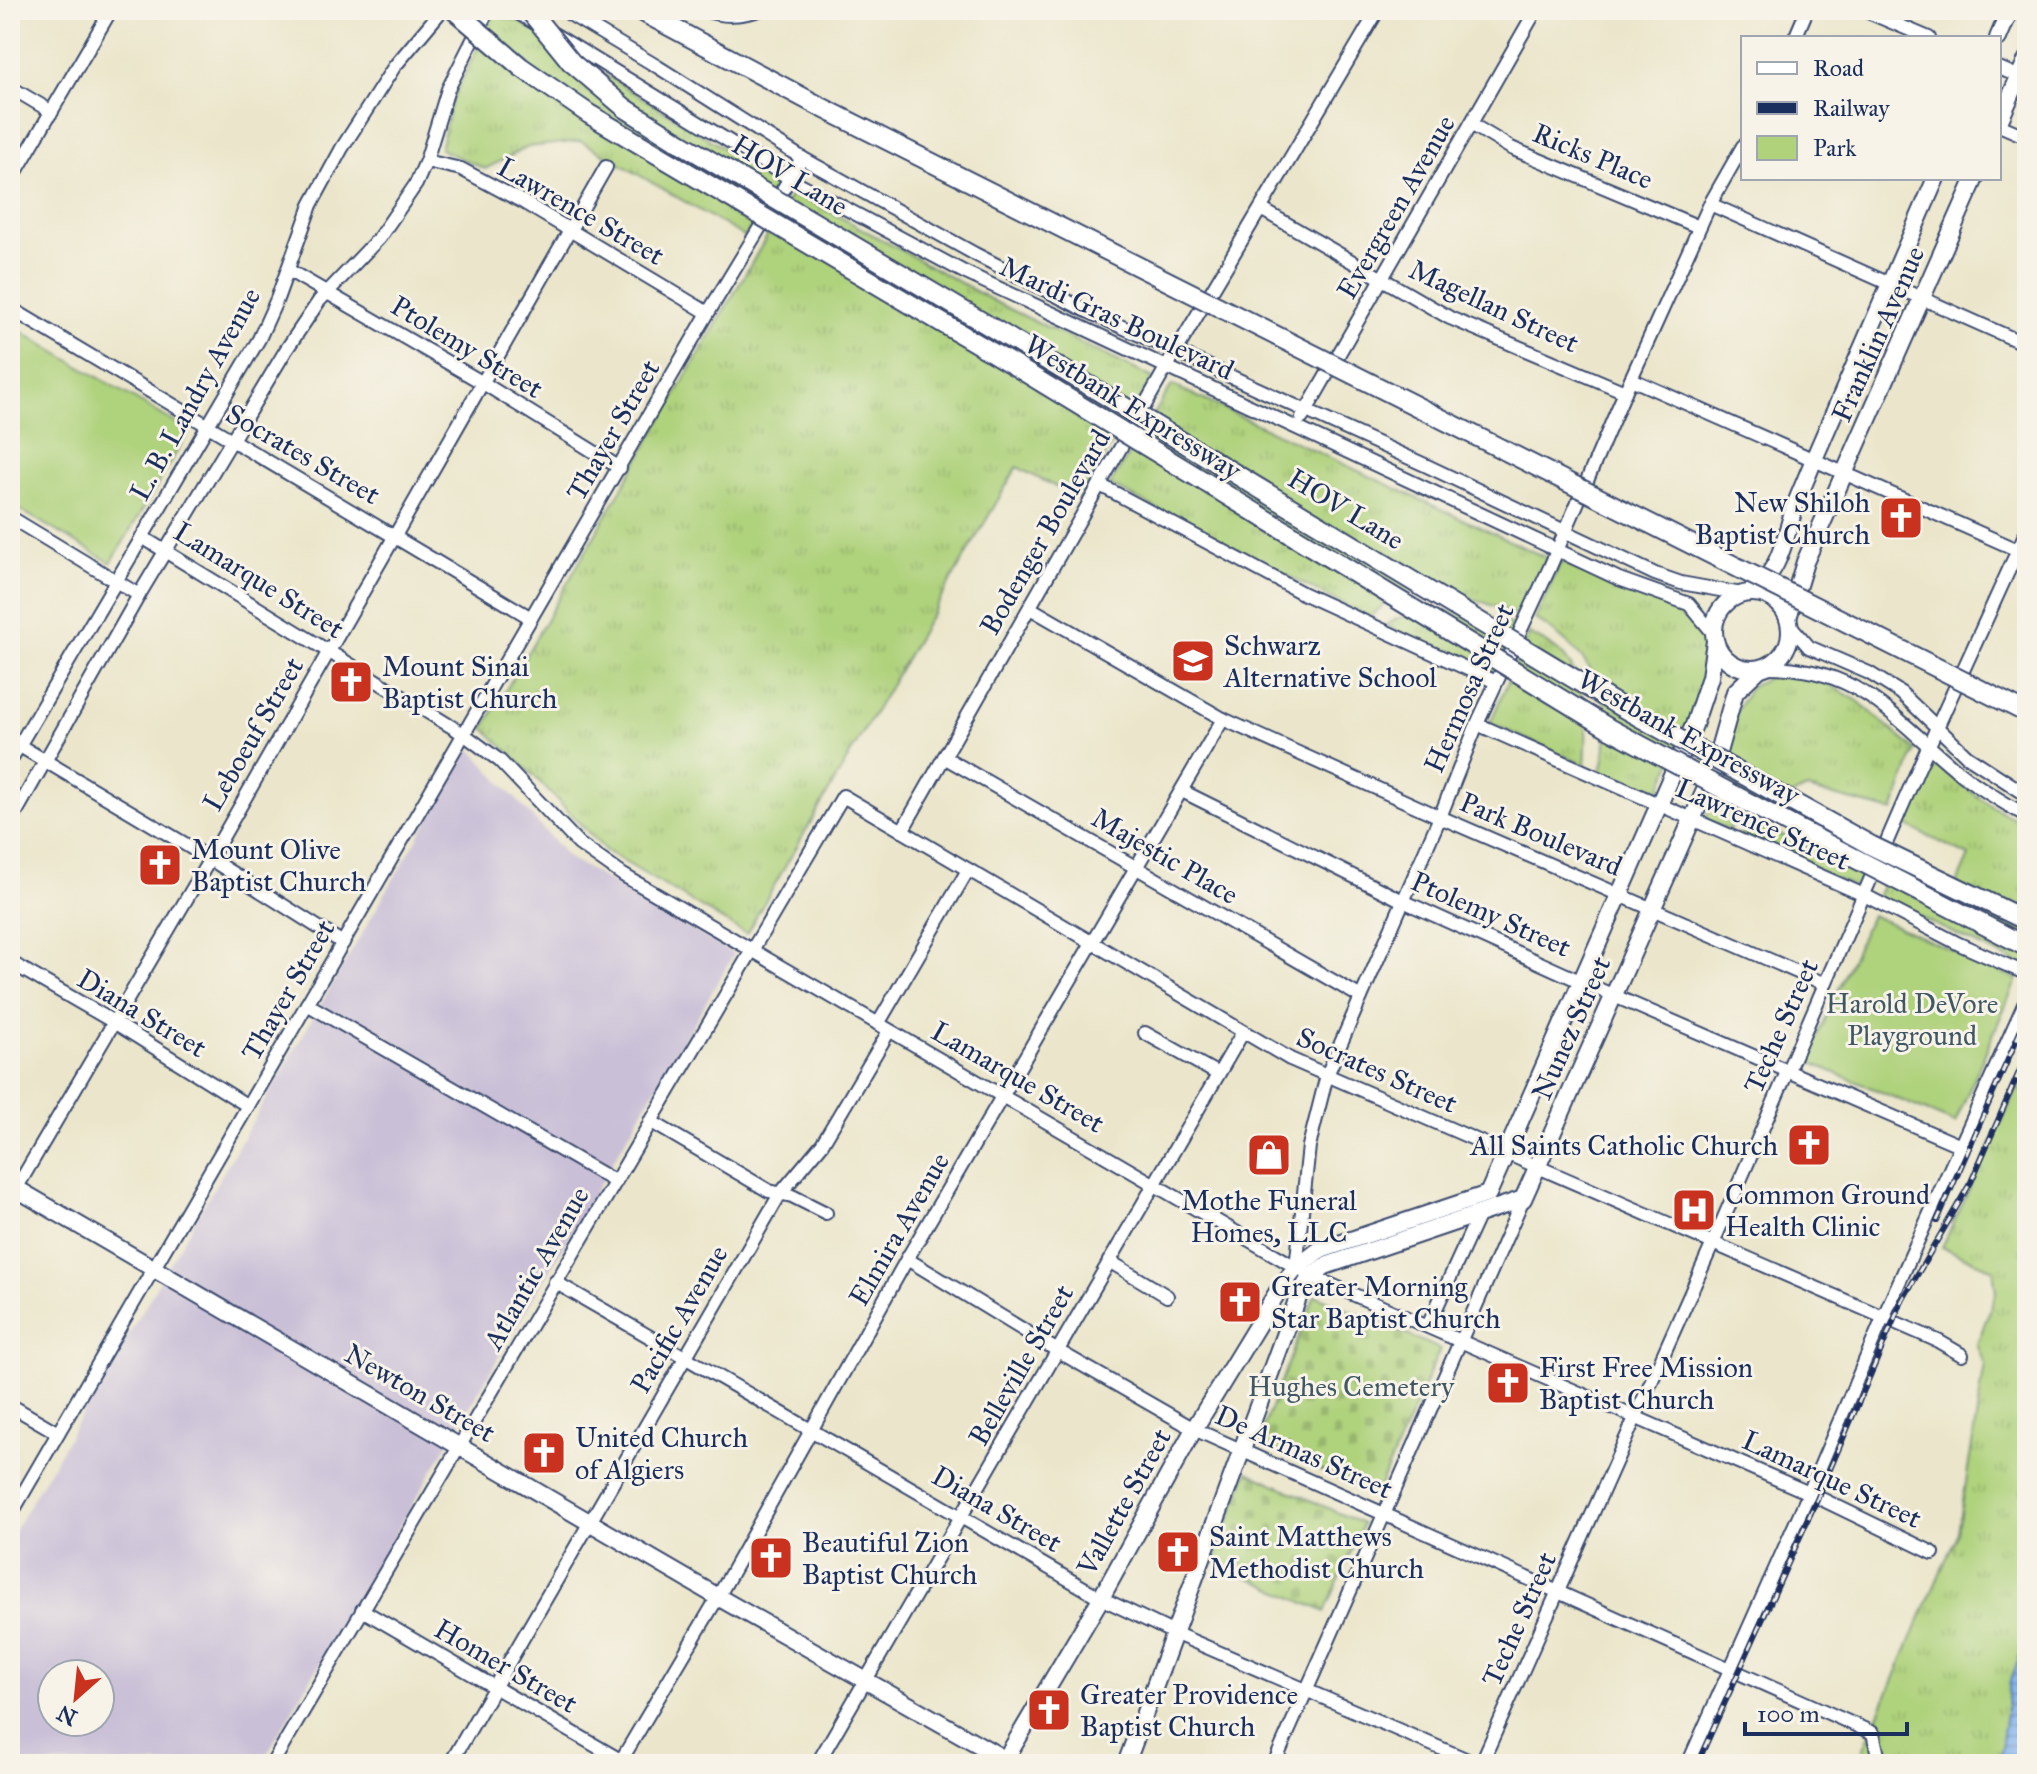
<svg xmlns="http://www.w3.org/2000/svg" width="2037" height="1774" viewBox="0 0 2037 1774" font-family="'IM FELL Great Primer',serif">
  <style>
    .industrial { fill: #c9bfd7; fill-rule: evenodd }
    .grass { fill: url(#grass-tufts); stroke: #65806c; stroke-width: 2 }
    .cemetery { fill: url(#cemetery-stones); stroke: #65806c; stroke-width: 2 }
    .park { fill: #afd27b; stroke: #65806c; stroke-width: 2 }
    .water { fill: url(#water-rules); stroke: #4f72a6; stroke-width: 2 }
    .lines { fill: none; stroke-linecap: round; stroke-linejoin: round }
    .minor-casing { stroke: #3a4a6e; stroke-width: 16 }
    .major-casing { stroke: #3a4a6e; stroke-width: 20 }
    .highway-casing { stroke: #3a4a6e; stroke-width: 22 }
    .minor { stroke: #fff; stroke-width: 12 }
    .major { stroke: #fff; stroke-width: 16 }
    .highway { stroke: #fff; stroke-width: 18 }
    .rail-casing { stroke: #1b2f5e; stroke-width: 6 }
    .rail { stroke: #f7f3e8; stroke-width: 3; stroke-dasharray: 9; stroke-linecap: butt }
    .highway-bridge-casing { stroke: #3a4a6e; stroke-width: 22; stroke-linecap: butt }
    .highway-bridge { stroke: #fff; stroke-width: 18 }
    .labels { text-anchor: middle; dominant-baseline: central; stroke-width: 6; stroke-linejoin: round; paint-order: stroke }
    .street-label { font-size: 28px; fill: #1b2f5e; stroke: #f7f3e8 }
    .poi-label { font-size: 28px; fill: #1b2f5e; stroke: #f7f3e8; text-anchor: start }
    .park-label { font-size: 28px; fill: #405865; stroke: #f7f3e8 }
  </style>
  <defs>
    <pattern id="grass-tufts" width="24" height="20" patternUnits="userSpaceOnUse" patternTransform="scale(2)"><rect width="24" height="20" fill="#afd27b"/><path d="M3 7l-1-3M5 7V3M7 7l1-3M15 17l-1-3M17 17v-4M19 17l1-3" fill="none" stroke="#96b56d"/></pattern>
    <pattern id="cemetery-stones" width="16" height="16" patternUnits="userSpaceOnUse" patternTransform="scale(2)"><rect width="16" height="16" fill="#afd27b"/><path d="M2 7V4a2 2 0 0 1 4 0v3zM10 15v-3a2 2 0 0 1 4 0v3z" fill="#96b56d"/></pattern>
    <pattern id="water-rules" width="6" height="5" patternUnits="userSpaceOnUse" patternTransform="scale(2)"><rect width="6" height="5" fill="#83b4ef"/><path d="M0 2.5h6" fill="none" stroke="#6a93c5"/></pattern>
  </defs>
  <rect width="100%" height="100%" fill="#f7f3e8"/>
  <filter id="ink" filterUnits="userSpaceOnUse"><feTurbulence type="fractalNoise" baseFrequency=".0125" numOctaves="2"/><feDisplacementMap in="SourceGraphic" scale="16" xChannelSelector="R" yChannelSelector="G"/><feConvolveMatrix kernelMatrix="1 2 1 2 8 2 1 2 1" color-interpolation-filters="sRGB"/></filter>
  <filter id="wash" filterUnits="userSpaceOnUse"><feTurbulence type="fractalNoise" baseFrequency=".006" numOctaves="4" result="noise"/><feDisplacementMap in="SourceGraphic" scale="32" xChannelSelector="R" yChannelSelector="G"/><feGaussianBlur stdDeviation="1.8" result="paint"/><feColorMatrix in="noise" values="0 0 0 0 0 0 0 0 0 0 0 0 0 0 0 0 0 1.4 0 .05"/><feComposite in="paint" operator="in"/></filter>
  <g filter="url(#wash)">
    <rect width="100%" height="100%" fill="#ebe6cb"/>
    <path class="industrial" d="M470 748 569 858 734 954 261 1764H10V1538ZM52 1674H100V1722H52Z"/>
    <g class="grass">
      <path d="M494 15 518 21 780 183 745 237 581 141 528 147 485 169 440 149 452 100Z"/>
      <path d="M793 191 999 304 1153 378 1079 499 1017 467 746 934 606 851 536 778 484 728Z"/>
      <path d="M1172 385 1549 559 1522 618C1475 597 1409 570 1370 618L1110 485Z"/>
      <path d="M1561 562C1587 574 1613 587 1640 597 1660 604 1679 604 1697 619 1731 647 1671 764 1656 798L1601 772C1619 700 1597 658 1535 619Z"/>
      <path d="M1427 609 1479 614 1516 626 1492 681 1386 625 1396 619Z"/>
      <path d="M1529 634C1538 639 1549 644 1557 650 1589 677 1588 727 1585 765L1490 723Z"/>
      <path d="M1795 676 1825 682 1858 701 1915 750 1893 811 1807 789 1748 814 1728 830 1706 820 1730 744 1736 712 1750 688 1768 677Z"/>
      <path d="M1935 765 1991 806 2027 825V968L1877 897 1884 881 1945 911 1969 856 1907 826Z"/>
      <path d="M1760 825 1863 873 1857 888 1740 835Z"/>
      <path d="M2027 1069V1639L2010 1681 1999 1764H1857L1958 1532 1985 1364 1977 1344 1996 1293 1993 1269 1942 1247Z"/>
    </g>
    <g class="cemetery">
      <path d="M1315 1295 1440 1349 1376 1495 1257 1443Z"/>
      <path d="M1248 1472 1363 1524 1325 1612 1214 1562Z"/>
    </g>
    <g class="park">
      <path d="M10 325 189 431 111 563 10 504Z"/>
      <path d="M1871 915 2017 979 1955 1123 1807 1061Z"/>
    </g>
    <path class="water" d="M2027 1640V1764H1999L2010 1681Z"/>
  </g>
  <g filter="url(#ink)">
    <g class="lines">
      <g class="minor-casing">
        <g id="minor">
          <path d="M513 10 535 23"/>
          <path d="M563 10 658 67 802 158 975 254 1085 310 1425 465 1655 574 1681 583 1742 594"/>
          <path d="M704 10C724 17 739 16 759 10"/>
          <path d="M1863 10 1929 38"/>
          <path d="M554 34 789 178 964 272 1619 579 1689 604 1714 634"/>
          <path d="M1795 38 1807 10"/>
          <path d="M1999 68 2027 80"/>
          <path d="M10 87 52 112"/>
          <path d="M1471 124 1511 148 1699 227"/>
          <path d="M1999 125 2027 137"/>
          <path d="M426 161 461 169 523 202 708 313"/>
          <path d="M10 182 111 10"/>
          <path d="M1710 204 2027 345"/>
          <path d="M1261 209 1450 318 1625 392"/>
          <path d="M288 270 483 383 620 468"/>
          <path d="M10 308 531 618"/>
          <path d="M1631 379 2027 554"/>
          <path d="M1302 418 1536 10"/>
          <path d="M1100 485 1304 594 1496 682"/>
          <path d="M10 517 139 595"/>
          <path d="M142 537 465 735 500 761 579 844 623 875 1311 1276 1809 1493 1933 1553"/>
          <path d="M1030 608 1223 719 1440 817 1825 984"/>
          <path d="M1790 625 1809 647 1869 673 1901 693 1967 756 2027 795"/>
          <path d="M1765 667C1861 666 1893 719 1959 772 1980 789 2004 803 2027 816"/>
          <path d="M1477 724 1864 895 1959 944 2027 974"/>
          <path d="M10 740 210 859 343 943"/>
          <path d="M944 757 1361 997"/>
          <path d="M10 761 259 339 277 299 311 205 342 148 394 67 442 10"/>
          <path d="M1182 791 1403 901 1582 982 1961 1146"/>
          <path d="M10 823 139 595 286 350 319 301 379 238 416 184 426 161 448 89 488 10"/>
          <path d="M902 831 1166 368 1378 10"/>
          <path d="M10 962 112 1021 248 1106"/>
          <path d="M307 1004 614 1181"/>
          <path d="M878 1024 968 870"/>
          <path d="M1145 1033 1218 1074"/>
          <path d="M650 1121 769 1191 792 1196 826 1213"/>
          <path d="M10 1199 210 859 606 167"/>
          <path d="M907 1259 1058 1351 1194 1429 1873 1733 1880 1764"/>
          <path d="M1109 1261 1167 1296"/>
          <path d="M1296 1268 1309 1146 1327 1075 1440 817 1477 724 1550 567 1625 392 1710 204 1743 146"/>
          <path d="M555 1282 1101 1598 1174 1633 1477 1764"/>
          <path d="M1428 1326 1480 1212"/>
          <path d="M10 1405 58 1433"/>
          <path d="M10 1516 708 313 802 158"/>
          <path d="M362 1610 627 1764"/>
          <path d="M272 1764 843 796 1290 1059 1938 1341 1962 1355"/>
          <path d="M450 1764 780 1194 822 1144 889 1031"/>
          <path d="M619 1764 718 1597 907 1259 1223 719"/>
          <path d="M817 1764 1243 1032"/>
          <path d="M1274 1764 1523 1199"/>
          <path d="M1481 1764 1713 1243 1919 767 2027 530"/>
          <path d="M1688 1764 1809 1493 1883 1318 2027 998"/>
        </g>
      </g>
      <g class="major-casing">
        <g id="major">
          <path d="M1998 38 2010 10"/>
          <path d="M1999 122 2027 59"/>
          <circle cx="1752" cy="631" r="38"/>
          <path d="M1749 593C1781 573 1784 539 1795 506 1801 490 1808 475 1814 459L1936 178"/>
          <path d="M1788 618 1805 562 1975 178"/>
          <path d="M10 1185 718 1597 1013 1764"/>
          <path d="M1005 1760 1101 1598 1194 1429 1280 1288 1296 1268 1318 1251 1488 1194 1694 725 1710 677 1715 641"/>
          <path d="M1126 1764 1299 1295 1311 1276 1325 1266 1523 1199 1711 777 1735 692 1759 669"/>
        </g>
      </g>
      <g class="highway-casing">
        <path id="highway" d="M639 10 819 106"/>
      </g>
      <use href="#minor" class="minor"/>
      <use href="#major" class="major"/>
      <use href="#highway" class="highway"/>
      <g class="rail-casing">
        <g id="rail">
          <path d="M1937 1221 2027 1016"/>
          <path d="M1697 1764 1818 1497 1902 1301 1971 1182 2027 1054"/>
        </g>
      </g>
      <use href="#rail" class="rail"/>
      <g class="highway-bridge-casing">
        <g id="highway-bridge">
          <path d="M454 10 521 67 589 114 1015 366 1610 729 1798 829 2027 947"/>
          <path d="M529 10 571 62 625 108 679 142 1085 383 1621 707 1872 846 2027 921"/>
          <path d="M819 106 2027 713"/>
        </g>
      </g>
      <use href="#highway-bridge" class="highway-bridge"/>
    </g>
  </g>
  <defs>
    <g id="church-square" transform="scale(2.3)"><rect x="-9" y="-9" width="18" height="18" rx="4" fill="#c8321e" stroke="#f7f3e8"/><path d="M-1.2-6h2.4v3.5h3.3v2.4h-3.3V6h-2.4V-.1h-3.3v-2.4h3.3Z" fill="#fff"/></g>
    <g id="school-square" transform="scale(2.3)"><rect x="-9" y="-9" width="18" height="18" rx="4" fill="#c8321e" stroke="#f7f3e8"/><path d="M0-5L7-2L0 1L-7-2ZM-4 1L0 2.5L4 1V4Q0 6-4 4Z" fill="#fff"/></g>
    <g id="shop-square" transform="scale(2.3)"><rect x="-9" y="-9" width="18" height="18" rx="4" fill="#c8321e" stroke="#f7f3e8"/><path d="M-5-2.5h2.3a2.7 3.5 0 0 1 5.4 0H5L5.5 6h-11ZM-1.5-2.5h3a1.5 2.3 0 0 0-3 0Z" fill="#fff"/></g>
    <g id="hospital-square" transform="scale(2.3)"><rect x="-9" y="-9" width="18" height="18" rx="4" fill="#c8321e" stroke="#f7f3e8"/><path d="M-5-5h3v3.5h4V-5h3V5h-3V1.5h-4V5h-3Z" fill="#fff"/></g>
  </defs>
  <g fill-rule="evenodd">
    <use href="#church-square" x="1901" y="518"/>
    <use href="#school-square" x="1193" y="661"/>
    <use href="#church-square" x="351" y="682"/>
    <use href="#church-square" x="160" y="865"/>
    <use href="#church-square" x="1809" y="1145"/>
    <use href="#shop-square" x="1269" y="1155"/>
    <use href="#hospital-square" x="1694" y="1210"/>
    <use href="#church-square" x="1240" y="1302"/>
    <use href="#church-square" x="1508" y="1383"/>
    <use href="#church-square" x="544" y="1453"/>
    <use href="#church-square" x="1178" y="1552"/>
    <use href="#church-square" x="771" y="1558"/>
    <use href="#church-square" x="1049" y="1710"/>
  </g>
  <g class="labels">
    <g class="street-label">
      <text transform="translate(1593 156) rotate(23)">Ricks Place</text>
      <text transform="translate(790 175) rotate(31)">HOV Lane</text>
      <text transform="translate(1396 207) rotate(-60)">Evergreen Avenue</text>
      <text transform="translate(581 211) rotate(30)">Lawrence Street</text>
      <text transform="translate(1494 306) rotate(25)">Magellan Street</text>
      <text transform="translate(1117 318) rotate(25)">Mardi Gras Boulevard</text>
      <text transform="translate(1878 334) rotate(-66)">Franklin Avenue</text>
      <text transform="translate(467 347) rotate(31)">Ptolemy Street</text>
      <text transform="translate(195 394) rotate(-61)">L. B. Landry Avenue</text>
      <text transform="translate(1133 407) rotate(32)">Westbank Expressway</text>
      <text transform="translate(613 430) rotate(-60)">Thayer Street</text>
      <text transform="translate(303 454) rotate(30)">Socrates Street</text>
      <text transform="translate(1346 509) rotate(31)">HOV Lane</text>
      <text transform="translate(1045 532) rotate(-60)">Bodenger Boulevard</text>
      <text transform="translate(259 580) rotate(32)">Lamarque Street</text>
      <text transform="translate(1469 688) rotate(-66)">Hermosa Street</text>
      <text transform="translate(253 734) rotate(-60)">Leboeuf Street</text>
      <text transform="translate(1689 737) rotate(29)">Westbank Expressway</text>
      <text transform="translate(1763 824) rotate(24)">Lawrence Street</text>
      <text transform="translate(1541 834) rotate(23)">Park Boulevard</text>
      <text transform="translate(1165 856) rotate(30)">Majestic Place</text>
      <text transform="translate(1491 914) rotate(24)">Ptolemy Street</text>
      <text transform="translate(288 990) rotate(-60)">Thayer Street</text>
      <text transform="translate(142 1013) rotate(31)">Diana Street</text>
      <text transform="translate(1781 1026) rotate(-66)">Teche Street</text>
      <text transform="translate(1571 1028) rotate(-66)">Nunez Street</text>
      <text transform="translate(1377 1070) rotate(24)">Socrates Street</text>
      <text transform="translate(1018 1077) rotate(30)">Lamarque Street</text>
      <text transform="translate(899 1229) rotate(-60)">Elmira Avenue</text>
      <text transform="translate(536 1268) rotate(-60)">Atlantic Avenue</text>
      <text transform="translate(679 1319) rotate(-60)">Pacific Avenue</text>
      <text transform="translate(1021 1365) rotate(-60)">Belleville Street</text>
      <text transform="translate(420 1393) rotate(30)">Newton Street</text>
      <text transform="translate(1304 1452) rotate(24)">De Armas Street</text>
      <text transform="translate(1832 1479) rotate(25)">Lamarque Street</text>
      <text transform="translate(1124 1502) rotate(-61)">Vallette Street</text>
      <text transform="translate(997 1509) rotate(30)">Diana Street</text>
      <text transform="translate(1519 1619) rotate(-66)">Teche Street</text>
      <text transform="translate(506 1666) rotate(30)">Homer Street</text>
    </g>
    <g class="poi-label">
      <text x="1870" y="502" text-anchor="end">New Shiloh<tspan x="1870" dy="32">Baptist Church</tspan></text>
      <text x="1224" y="645">Schwarz<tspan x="1224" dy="32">Alternative School</tspan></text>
      <text x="382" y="666">Mount Sinai<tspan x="382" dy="32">Baptist Church</tspan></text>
      <text x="191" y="849">Mount Olive<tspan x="191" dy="32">Baptist Church</tspan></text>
      <text x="1778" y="1145" text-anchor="end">All Saints Catholic Church</text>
      <text x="1725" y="1194">Common Ground<tspan x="1725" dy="32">Health Clinic</tspan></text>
      <text x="1269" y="1200" text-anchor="middle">Mothe Funeral<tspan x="1269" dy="32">Homes, LLC</tspan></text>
      <text x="1271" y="1286">Greater Morning<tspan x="1271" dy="32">Star Baptist Church</tspan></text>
      <text x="1539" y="1367">First Free Mission<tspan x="1539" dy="32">Baptist Church</tspan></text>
      <text x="575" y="1437">United Church<tspan x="575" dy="32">of Algiers</tspan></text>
      <text x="1209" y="1536">Saint Matthews<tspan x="1209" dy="32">Methodist Church</tspan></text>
      <text x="802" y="1542">Beautiful Zion<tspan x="802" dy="32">Baptist Church</tspan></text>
      <text x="1080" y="1694">Greater Providence<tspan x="1080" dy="32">Baptist Church</tspan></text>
    </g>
    <g class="park-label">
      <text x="1912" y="1003">Harold DeVore<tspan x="1912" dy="32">Playground</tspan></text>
      <text x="1351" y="1386">Hughes Cemetery</text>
    </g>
  </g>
  <rect width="2037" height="1774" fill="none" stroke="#f7f3e8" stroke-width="40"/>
  <rect x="1741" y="36" width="260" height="144" fill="#f7f3e8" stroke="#9fa5b1" stroke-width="2"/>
  <rect x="1757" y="62" width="40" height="12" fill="#ffffff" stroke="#9fa5b1" stroke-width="2"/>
  <text x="1813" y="76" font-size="24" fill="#1b2f5e">Road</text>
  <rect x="1757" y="102" width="40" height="12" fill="#1b2f5e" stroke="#9fa5b1" stroke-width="2"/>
  <text x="1813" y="116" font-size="24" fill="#1b2f5e">Railway</text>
  <rect x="1757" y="136" width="40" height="24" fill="#afd27b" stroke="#9fa5b1" stroke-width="2"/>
  <text x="1813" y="156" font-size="24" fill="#1b2f5e">Park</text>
  <g transform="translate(76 1698) rotate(207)"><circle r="38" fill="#f7f3e8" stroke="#9fa5b1" stroke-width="2"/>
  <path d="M0-6L14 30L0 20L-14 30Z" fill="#c8321e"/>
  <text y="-12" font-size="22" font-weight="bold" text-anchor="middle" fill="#1b2f5e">N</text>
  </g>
  <path d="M1745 1722v12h162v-12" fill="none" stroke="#1b2f5e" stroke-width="4"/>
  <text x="1757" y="1722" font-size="24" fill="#1b2f5e" stroke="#f7f3e8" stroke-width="6" paint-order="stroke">100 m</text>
</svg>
